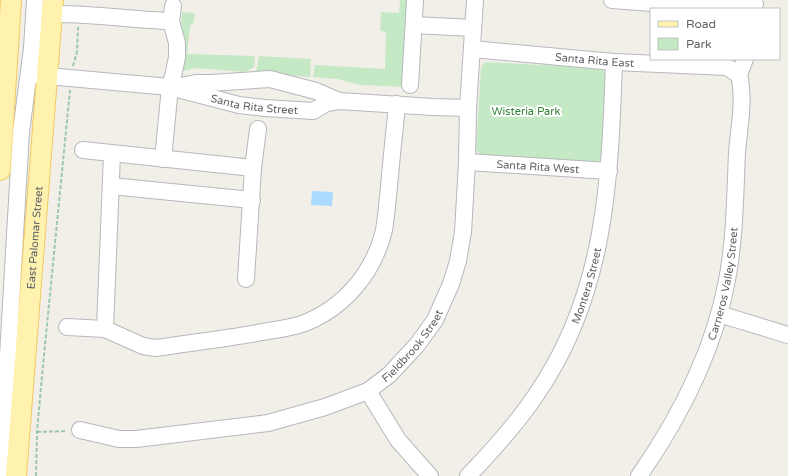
<svg xmlns="http://www.w3.org/2000/svg" width="788" height="476" viewBox="0 0 788 476" font-family="'Varela Round',sans-serif">
  <style>
    .green { fill: #c5e8c5 }
    .water { fill: #aadaff }
    .lines { fill: none; stroke-linecap: round; stroke-linejoin: round }
    .minor-casing { stroke: #b5b8bc; stroke-width: 18 }
    .major-casing { stroke: #f2c960; stroke-width: 22 }
    .path { stroke: #9cc7a9; stroke-width: 2; stroke-dasharray: 4 2; stroke-linecap: butt }
    .minor { stroke: #fff; stroke-width: 16 }
    .major { stroke: #fff2af; stroke-width: 20 }
    .labels { text-anchor: middle; dominant-baseline: central; stroke-width: 4; stroke-linejoin: round; paint-order: stroke }
    .street-label { font-size: 11px; fill: #5f6368; stroke: #fff }
    .park-label { font-size: 11px; fill: #348238; stroke: #fff }
  </style>
  <rect width="100%" height="100%" fill="#f1efe8"/>
  <g class="green">
    <path d="M400 0H410L405 87 361 85 337 79 313 77 315 65 385 69 386 32 380 31 381 12 399 13Z"/>
    <path d="M182 12 195 13 194 22 190 26 187 54 255 56 254 67 245 72 196 68 179 72Z"/>
    <path d="M259 56 311 59 310 77 256 72Z"/>
    <path d="M485 62 600 68 608 74 602 156 600 161H593V162L481 156 476 149 481 68Z"/>
  </g>
  <path class="water" d="M312 191 333 192 332 206 311 205Z"/>
  <g class="lines">
    <g class="minor-casing">
      <g id="minor">
        <path d="M612 0 678 5 755 4"/>
        <path d="M52 14C92 13 131 20 171 21"/>
        <path d="M414 25 473 28"/>
        <path id="s1" d="M472 49 614 62 727 67 739 75"/>
        <path id="s2" d="M36 75 170 87 239 105 265 108 313 111 327 103 339 101 433 107 468 108"/>
        <path d="M739 75 745 59"/>
        <path d="M410 85 415 0"/>
        <path d="M175 87 196 83H211L270 79 316 91 339 101"/>
        <path d="M83 150 253 168 246 279"/>
        <path d="M163 159 170 87 174 72 177 57V43L171 21 173 6"/>
        <path id="s3" d="M467 162 609 171"/>
        <path d="M253 168 258 129"/>
        <path d="M111 186 252 200"/>
        <path d="M719 314 788 335"/>
        <path d="M67 327 105 329 143 346 156 348C189 343 224 339 257 333 272 330 287 329 302 324 343 309 374 273 384 230 387 213 388 194 390 176 392 152 395 128 397 104"/>
        <path d="M105 329 112 154"/>
        <path d="M368 391 398 440 430 476"/>
        <path id="s4" d="M80 430 119 439H136L268 423 325 407 368 391 389 375 417 345 435 320 451 284 458 261 463 232 467 162 468 108 475 0"/>
        <path d="M1 476 21 132 32 48 35 0"/>
        <path id="s5" d="M468 476C492 451 516 425 536 395 606 294 610 180 614 62"/>
        <path id="s6" d="M639 476C680 417 714 351 727 280 735 238 735 196 737 153 739 127 745 100 739 75"/>
      </g>
    </g>
    <g class="major-casing">
      <g id="major">
        <path d="M0 170 11 0"/>
        <path id="s7" d="M16 476 53 0"/>
      </g>
    </g>
    <g class="path">
      <path d="M73 66 77 52 78 27"/>
      <path d="M37 432 67 431"/>
      <path d="M36 476 37 432 42 376 70 90"/>
    </g>
    <use href="#minor" class="minor"/>
    <use href="#major" class="major"/>
  </g>
  <g class="labels">
    <g class="street-label">
      <text stroke="none"><textPath href="#s1" startOffset="123">Santa Rita East</textPath></text>
      <text stroke="none"><textPath href="#s2" startOffset="221">Santa Rita Street</textPath></text>
      <text stroke="none"><textPath href="#s3" startOffset="71">Santa Rita West</textPath></text>
      <text stroke="none"><textPath href="#s7" startOffset="239">East Palomar Street</textPath></text>
      <text stroke="none"><textPath href="#s6" startOffset="212">Carneros Valley Street</textPath></text>
      <text stroke="none"><textPath href="#s5" startOffset="227">Montera Street</textPath></text>
      <text stroke="none"><textPath href="#s4" startOffset="359">Fieldbrook Street</textPath></text>
    </g>
    <g class="park-label">
      <text x="526" y="111">Wisteria Park</text>
    </g>
  </g>
  <rect x="650" y="8" width="130" height="52" fill="#ffffff" stroke="#bfc1c3"/>
  <rect x="658" y="21" width="20" height="6" fill="#fff2af" stroke="#bfc1c3"/>
  <text x="686" y="28" font-size="12" fill="#5f6368">Road</text>
  <rect x="658" y="38" width="20" height="12" fill="#c5e8c5" stroke="#bfc1c3"/>
  <text x="686" y="48" font-size="12" fill="#5f6368">Park</text>
</svg>
